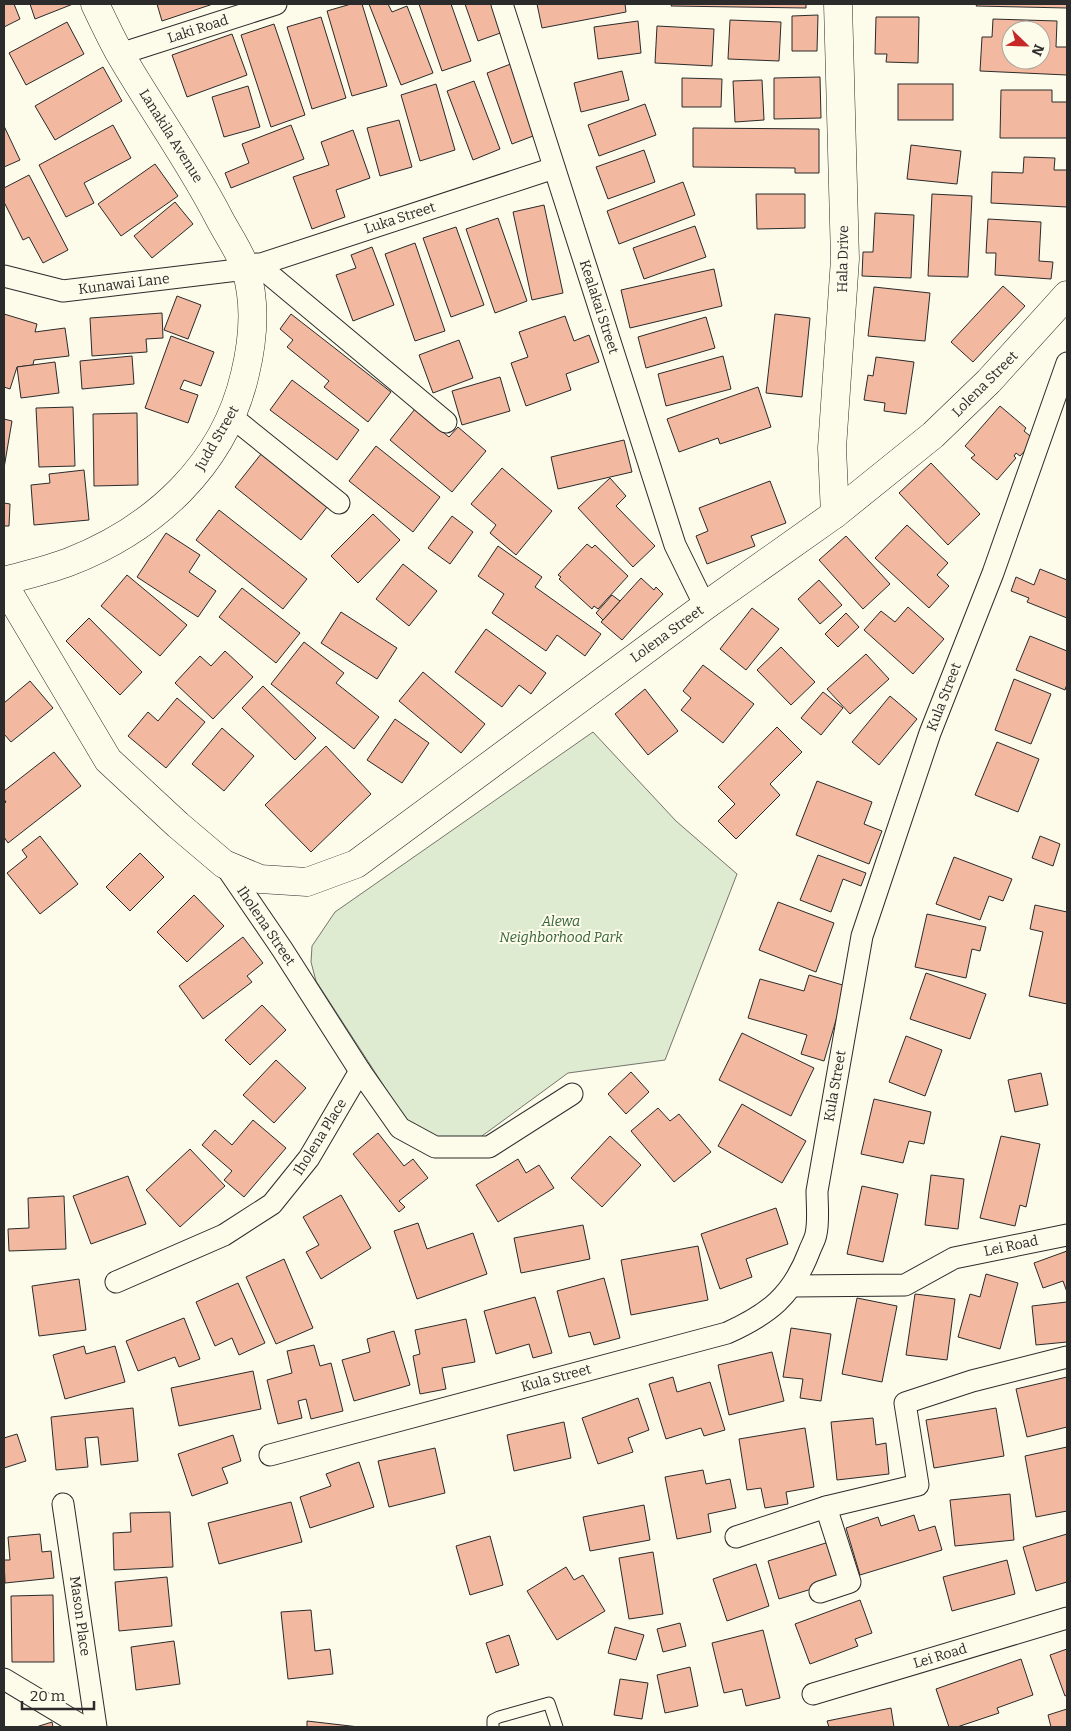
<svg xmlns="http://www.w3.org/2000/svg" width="1071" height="1731" viewBox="0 0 1071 1731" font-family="Bitter,serif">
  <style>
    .green { fill: #deebd1; stroke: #74746e }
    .building { fill: #f2b8a0; stroke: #2b2b2b; fill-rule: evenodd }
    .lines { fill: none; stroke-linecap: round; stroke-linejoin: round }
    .lane-casing { stroke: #2b2b2b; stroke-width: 13 }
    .street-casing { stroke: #2b2b2b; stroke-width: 23 }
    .secondary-casing { stroke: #2b2b2b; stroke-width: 29 }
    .lane { stroke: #fdfbea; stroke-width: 11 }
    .street { stroke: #fdfbea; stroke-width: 21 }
    .secondary { stroke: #fdfbea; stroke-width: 28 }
    .labels { text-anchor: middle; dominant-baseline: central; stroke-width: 4; stroke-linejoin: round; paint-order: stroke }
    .street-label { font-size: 14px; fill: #2b2b2b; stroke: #fdfbea }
    .park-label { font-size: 14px; font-style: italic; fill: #34623c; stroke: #fdfbea }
  </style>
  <rect width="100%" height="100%" fill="#fdfbea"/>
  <path class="green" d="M593 732 676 821 737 874 665 1060 568 1073 471 1144 415 1134 316 981 311 962 312 946 335 912Z"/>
  <g class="building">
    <path d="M4 4H14L20 19 4 27Z"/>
    <path d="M30 4H73L35 19Z"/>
    <path d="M157 4H213L162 21Z"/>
    <path d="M351 4H362L387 86 352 96 327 11Z"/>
    <path d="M369 4H388L392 12 407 6 433 73 401 85Z"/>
    <path d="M419 4H451L471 61 442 71Z"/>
    <path d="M465 4H496L506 31 478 41Z"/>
    <path d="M537 4H625L626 12 542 28Z"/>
    <path d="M672 4H806V8L671 6Z"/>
    <path d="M977 4H1067V8L976 6Z"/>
    <path d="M818 15 817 51H792V16Z"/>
    <path d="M321 17 346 98 312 109 287 27Z"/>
    <path d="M876 17H919L918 63 886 62 887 54H875Z"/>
    <path d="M993 19 1057 21 1056 47H1067V75L980 71 982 37H992ZM1011 30H1041V60H1011Z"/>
    <path d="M730 20 781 22 779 61 728 59Z"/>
    <path d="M638 21 641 53 598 59 594 27Z"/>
    <path d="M67 22 84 54 26 85 9 53Z"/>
    <path d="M274 24 305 115 271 127 241 35Z"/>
    <path d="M657 26 714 29 712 66 655 63Z"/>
    <path d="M232 34 247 75 187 97 172 55Z"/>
    <path d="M516 62 541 133 512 144 487 73Z"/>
    <path d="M103 67 122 101 55 140 35 106Z"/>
    <path d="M622 71 629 100 581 112 574 83Z"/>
    <path d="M820 77 821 118 774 119V78Z"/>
    <path d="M682 78 722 79 721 107H682Z"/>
    <path d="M762 80 764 120 735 122 733 81Z"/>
    <path d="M474 81 500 149 473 160 447 91Z"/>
    <path d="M436 84 455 150 420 161 401 95Z"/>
    <rect x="898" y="84" width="55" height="36"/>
    <path d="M248 86 260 127 224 137 212 97Z"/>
    <path d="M1001 90H1052V102H1067V138H1000Z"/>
    <path d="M645 104 656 135 599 156 588 125Z"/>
    <path d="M399 120 412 167 380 176 367 128Z"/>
    <path d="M113 125 131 158 84 183 94 203 66 217 39 165Z"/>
    <path d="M291 125 304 159 231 188 225 173 249 163 242 144Z"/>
    <path d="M4 126 20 160 4 167Z"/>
    <path d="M693 128 819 129V173H795V168L693 167Z"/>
    <path d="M353 130 370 178 336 190 345 217 312 229 293 177 329 165 321 142Z"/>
    <path d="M911 145 961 151 957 184 907 179Z"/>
    <path d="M644 150 655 182 608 199 596 167Z"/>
    <path d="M1024 157 1055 158 1054 170H1067V207L991 203 992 172 1023 173Z"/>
    <path d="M155 164 178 196 121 236 98 204Z"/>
    <path d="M29 175 68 250 43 263 29 237 23 240 4 202V188Z"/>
    <path d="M683 182 695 215 619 244 607 211Z"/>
    <path d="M756 194H805V228L757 229Z"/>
    <path d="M932 194 972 196 968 277 928 276Z"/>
    <path d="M175 202 193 224 152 258 134 236Z"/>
    <path d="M544 205 563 293 532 300 513 212Z"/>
    <path d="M875 213 914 215 911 278 862 276 863 252H873Z"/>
    <path d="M498 218 527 301 495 313 466 229Z"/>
    <path d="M988 219 1041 222 1039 261 1053 262 1051 279 995 275 996 253H986Z"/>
    <path d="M695 226 706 257 644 279 633 248Z"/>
    <path d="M456 227 484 305 451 317 423 238Z"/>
    <path d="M415 243 445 331 415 341 385 254Z"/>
    <path d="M372 247 394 305 353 321 336 275 356 268 351 255Z"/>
    <path d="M714 269 722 306 630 328 621 290Z"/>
    <path d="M1003 286 1025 306 973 362 951 342Z"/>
    <path d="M874 287 930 293 925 341 868 336Z"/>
    <path d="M177 296 201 305 188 339 164 330Z"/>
    <path d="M162 313 163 338 146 339 147 352 92 356 90 318Z"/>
    <path d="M4 314 37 324 35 332 65 328 69 356 34 360 33 365 17 367 10 389 4 387Z"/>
    <path d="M291 314 391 392 368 422 324 387 329 381 287 347 293 340 280 329Z"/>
    <path d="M775 314 810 318 802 397 766 393Z"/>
    <path d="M565 316 574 341 589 335 599 362 566 374 571 390 526 406 511 363 528 357 519 332Z"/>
    <path d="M706 317 715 348 646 368 638 337Z"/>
    <path d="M171 336 214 352 201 386 184 380 180 389 198 395 188 423 145 408Z"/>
    <path d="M459 340 473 378 433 393 419 355Z"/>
    <path d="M132 356 134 384 82 389 80 361Z"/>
    <path d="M723 356 731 389 666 406 658 374Z"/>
    <path d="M876 357 914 362 906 414 884 411 885 403 864 400 868 375 873 376Z"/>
    <path d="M55 362 59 393 21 398 17 367Z"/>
    <path d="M500 377 510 411 462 425 452 391Z"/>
    <path d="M292 380 359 430 337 460 270 410Z"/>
    <path d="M758 387 771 427 720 444 718 438 679 452 667 419Z"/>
    <path d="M1000 406 1026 428 1024 431 1035 440 1020 456 1016 453 1014 456 1016 458 997 480 971 458 975 455 965 446Z"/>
    <path d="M73 407 75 466 39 467 36 408Z"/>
    <path d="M415 409 449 437 458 427 486 451 452 492 390 440Z"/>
    <path d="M137 413 138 485 94 486 93 414Z"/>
    <path d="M4 419 12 421 4 468Z"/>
    <path d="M624 440 632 472 558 489 551 457Z"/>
    <path d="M376 446 440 497 413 532 349 481Z"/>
    <path d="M265 449 331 502 301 540 235 487Z"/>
    <path d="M931 463 980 514 948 545 899 493Z"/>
    <path d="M502 468 552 511 516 555 490 533 496 525 471 504Z"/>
    <path d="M84 470 89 520 34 525 31 485 50 483 49 474Z"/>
    <path d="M610 478 626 496 616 506 655 546 633 567 578 508Z"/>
    <path d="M770 481 786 523 751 536 755 546 707 564 696 536 708 531 699 508Z"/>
    <path d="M4 503 10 504 9 526H4Z"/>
    <path d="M219 510 307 579 283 609 196 540Z"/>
    <path d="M373 514 400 540 358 583 331 556Z"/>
    <path d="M452 516 473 532 450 564 428 548Z"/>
    <path d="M907 525 948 563 937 575 949 586 929 608 875 558Z"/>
    <path d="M166 533 200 555 189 572 216 591 198 617 137 577Z"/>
    <path d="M846 536 890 584 863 609 819 560Z"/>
    <path d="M587 544 592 548 595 545 628 576 598 609 594 606 592 609 559 579 561 577 558 575Z"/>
    <path d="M498 546 542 577 535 587 601 634 585 656 557 635 546 651 492 613 504 594 478 576Z"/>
    <path d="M403 564 437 591 409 626 376 599Z"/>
    <path d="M1040 569 1067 580V618L1027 602 1029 598 1011 591 1016 577 1034 585Z"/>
    <path d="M127 575 187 625 160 656 101 606Z"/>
    <path d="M641 578 654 590 656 587 663 594 622 640 601 622Z"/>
    <path d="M819 580 842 605 820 624 798 599Z"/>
    <path d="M242 588 300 633 276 663 219 617Z"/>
    <path d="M612 595 620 601 603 620 596 613Z"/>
    <path d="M908 607 944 639 913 674 864 630 881 611 895 622Z"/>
    <path d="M752 608 779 629 746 670 720 649Z"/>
    <path d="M341 612 397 648 377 679 321 643Z"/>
    <path d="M846 613 859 627 838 647 825 634Z"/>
    <path d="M89 618 142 672 120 695 66 641Z"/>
    <path d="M486 629 546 673 531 694 519 685 502 707 455 672Z"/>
    <path d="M1030 636 1067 651V684L1065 690 1016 670Z"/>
    <path d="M304 642 344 673 336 683 379 717 354 749 271 684Z"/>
    <path d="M781 647 815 682 791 705 757 670Z"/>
    <path d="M225 651 253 677 213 719 175 683 200 656 211 666Z"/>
    <path d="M866 654 889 679 850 714 827 689Z"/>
    <path d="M703 665 754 704 723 743 681 710 691 698 683 691Z"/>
    <path d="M423 672 485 724 461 753 399 701Z"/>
    <path d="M1014 679 1051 694 1031 744 995 730Z"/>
    <path d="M30 681 53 708 11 742 4 734V703Z"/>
    <path d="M263 686 316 738 295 760 242 708Z"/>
    <path d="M645 689 678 731 648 755 615 714Z"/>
    <path d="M823 692 843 708 821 735 801 718Z"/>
    <path d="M890 696 917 719 879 765 852 742Z"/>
    <path d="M177 698 205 722 166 768 128 736 148 712 158 721Z"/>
    <path d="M395 719 429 743 402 783 367 760Z"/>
    <path d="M777 727 802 752 770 784 780 795 736 839 718 821 735 804 718 787Z"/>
    <path d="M222 728 254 756 224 791 192 764Z"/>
    <path d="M997 742 1039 759 1018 812 975 795Z"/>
    <path d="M326 746 371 794 311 852 265 805Z"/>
    <path d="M54 752 81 786 8 843 4 837V804L6 802 4 799V791Z"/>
    <path d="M817 781 872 802 864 824 882 831 869 864 796 835Z"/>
    <path d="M40 836 78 884 40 914 7 873 27 857 22 850Z"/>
    <path d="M1040 836 1060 844 1053 866 1032 858Z"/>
    <path d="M140 853 164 877 130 911 106 887Z"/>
    <path d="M818 855 866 873 861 886 843 879 831 912 800 900Z"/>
    <path d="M954 857 1012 879 1003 901 989 896 980 920 936 904Z"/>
    <path d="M194 895 224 926 187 962 157 932Z"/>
    <path d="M778 902 834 923 816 972 759 950Z"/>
    <path d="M1035 905 1067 912V1004L1029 996 1043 932 1030 929Z"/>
    <path d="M927 914 986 927 980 951 972 949 966 978 915 967Z"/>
    <path d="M243 937 263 963 247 976 252 982 203 1019 179 986Z"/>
    <path d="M926 973 986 994 970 1039 910 1019Z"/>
    <path d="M809 975 846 986 824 1061 801 1054 807 1035 748 1018 760 979 804 991Z"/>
    <path d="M262 1005 286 1030 250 1065 225 1040Z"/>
    <path d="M742 1033 814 1068 791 1116 719 1080Z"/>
    <path d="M906 1036 942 1050 925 1096 889 1082Z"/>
    <path d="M276 1060 306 1088 274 1123 243 1095Z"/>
    <path d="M631 1072 649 1092 626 1114 608 1094Z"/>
    <path d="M1041 1073 1048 1105 1015 1112 1008 1080Z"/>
    <path d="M874 1099 931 1112 924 1144 909 1141 903 1163 861 1154Z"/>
    <path d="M742 1104 806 1141 782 1183 718 1146Z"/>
    <path d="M658 1108 670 1121 679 1114 711 1152 674 1182 631 1131Z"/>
    <path d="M253 1120 286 1148 244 1197 224 1180 232 1171 202 1145 215 1130 232 1145Z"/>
    <path d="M378 1133 404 1166 413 1159 428 1178 399 1201 405 1207 399 1212 353 1154Z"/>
    <path d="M610 1136 641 1165 602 1207 571 1178Z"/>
    <path d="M1001 1136 1040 1144 1026 1207 1020 1205 1015 1226 980 1218Z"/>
    <path d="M190 1149 225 1186 180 1227 146 1190Z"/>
    <path d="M518 1159 526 1173 539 1165 554 1188 498 1222 476 1185Z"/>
    <path d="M931 1175 964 1179 958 1229 925 1225Z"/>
    <path d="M128 1176 146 1224 91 1244 73 1196Z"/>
    <path d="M862 1186 898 1194 883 1262 847 1254Z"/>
    <path d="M341 1195 371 1248 321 1279 306 1252 319 1245 303 1217Z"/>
    <path d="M64 1196 66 1249 9 1251 8 1229 29 1228 28 1198Z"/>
    <path d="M776 1208 788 1244 746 1259 752 1277 720 1289 701 1234Z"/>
    <path d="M418 1223 427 1249 473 1233 487 1274 417 1299 394 1231Z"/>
    <path d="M583 1225 590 1259 521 1273 514 1238Z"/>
    <path d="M698 1246 708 1300 631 1315 621 1260Z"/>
    <path d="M1067 1251V1292L1063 1281 1043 1288 1034 1263Z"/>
    <path d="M284 1259 313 1328 276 1344 246 1277Z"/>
    <path d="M986 1274 1018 1283 1000 1349 958 1337 970 1294 980 1297Z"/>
    <path d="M604 1278 620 1338 594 1345 590 1332 569 1337 557 1291Z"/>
    <path d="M79 1279 86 1330 39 1336 32 1286Z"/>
    <path d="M238 1283 265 1343 239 1355 232 1338 215 1346 196 1302Z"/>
    <path d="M915 1294 955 1299 947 1360 906 1355Z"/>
    <path d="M535 1297 552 1353 533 1358 529 1344 496 1354 484 1311Z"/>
    <path d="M857 1298 897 1306 882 1382 842 1374Z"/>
    <path d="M1067 1302V1342L1036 1345 1032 1306Z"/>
    <path d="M184 1318 200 1359 179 1367 175 1357 138 1371 126 1341Z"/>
    <path d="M466 1319 475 1362 442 1368 446 1389 420 1394 413 1356 420 1354 415 1330Z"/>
    <path d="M791 1328 831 1334 821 1401 800 1398 803 1379 783 1377Z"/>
    <path d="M394 1331 410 1385 354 1401 342 1360 370 1352 367 1339Z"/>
    <path d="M314 1345 320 1366 331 1363 343 1411 311 1419 306 1399 298 1401 302 1418 278 1424 267 1380 292 1373 287 1351Z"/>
    <path d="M84 1346 86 1354 115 1346 125 1382 65 1399 53 1355Z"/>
    <path d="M772 1352 784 1401 729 1415 718 1365Z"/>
    <path d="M253 1371 261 1409 179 1426 171 1388Z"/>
    <path d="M673 1377 677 1392 710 1382 725 1430 704 1436 701 1428 666 1439 649 1384Z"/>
    <path d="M1067 1377V1427L1027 1437 1016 1389Z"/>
    <path d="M638 1398 649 1430 628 1438 633 1452 598 1464 582 1418Z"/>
    <path d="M133 1408 138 1461 101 1465 98 1437 85 1438 88 1467 56 1470 51 1417Z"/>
    <path d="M996 1408 1004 1456 934 1468 926 1420Z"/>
    <path d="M873 1418 876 1445 886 1443 889 1474 837 1480 831 1422Z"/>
    <path d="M564 1422 571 1458 514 1471 507 1435Z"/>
    <path d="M805 1428 814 1487 786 1492 788 1504 765 1508 761 1488 747 1490 739 1439Z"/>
    <path d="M17 1434 26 1461 4 1468V1438Z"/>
    <path d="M233 1435 241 1461 222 1468 228 1483 192 1496 178 1454Z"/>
    <path d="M1067 1447V1511L1036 1517 1025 1456Z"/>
    <path d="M435 1448 445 1493 389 1507 378 1461Z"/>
    <path d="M359 1462 374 1507 310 1528 300 1497 331 1486 326 1474Z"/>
    <path d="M703 1470 706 1484 730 1479 736 1508 708 1514 711 1532 677 1539 665 1477Z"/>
    <path d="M1010 1494 1014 1540 955 1546 950 1500Z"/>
    <path d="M291 1502 302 1542 219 1564 208 1523Z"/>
    <path d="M644 1505 650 1540 590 1551 583 1517Z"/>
    <path d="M170 1512 173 1567 114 1570 113 1533 131 1532 130 1513Z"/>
    <path d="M914 1515 919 1531 935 1526 942 1550 860 1575 846 1528 878 1517 881 1526Z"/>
    <path d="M40 1534 42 1552 51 1551 54 1578 5 1583 4 1560H10L8 1537Z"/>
    <path d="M1067 1534V1582L1036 1591 1023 1547Z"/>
    <path d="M490 1536 503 1585 470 1595 456 1546Z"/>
    <path d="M829 1542 841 1580 779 1599 768 1561Z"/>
    <path d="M653 1552 663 1614 629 1619 619 1558Z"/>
    <path d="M1007 1560 1015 1594 952 1611 943 1577Z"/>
    <path d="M756 1564 769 1606 727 1621 713 1579Z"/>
    <path d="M566 1567 574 1580 583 1575 605 1611 557 1640 527 1591Z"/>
    <path d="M167 1577 172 1626 119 1631 115 1582Z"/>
    <path d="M53 1595 54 1662H12L11 1596Z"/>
    <path d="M860 1600 872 1633 855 1639 858 1646 810 1664 795 1624Z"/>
    <path d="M311 1610 315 1651 330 1649 333 1674 288 1679 281 1612Z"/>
    <path d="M680 1623 686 1646 663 1652 657 1629Z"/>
    <path d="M615 1627 644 1635 636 1660 608 1653Z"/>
    <path d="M763 1630 780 1698 746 1706 742 1689 724 1693 712 1643Z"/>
    <path d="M509 1635 519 1665 496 1673 486 1643Z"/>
    <path d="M174 1641 180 1684 136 1690 131 1647Z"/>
    <path d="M1067 1649V1695L1065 1696 1050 1655Z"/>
    <path d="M1021 1659 1033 1695 997 1708 999 1713 957 1727H949L936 1689Z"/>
    <path d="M690 1667 698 1706 665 1713 657 1675Z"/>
    <path d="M620 1679 648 1683 642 1719 614 1715Z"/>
    <path d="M891 1708 894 1727H829L827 1721Z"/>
    <path d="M1067 1709V1727H1051L1048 1715Z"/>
    <path d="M307 1721 359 1727H307Z"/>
    <path d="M52 1722 53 1727H36Z"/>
  </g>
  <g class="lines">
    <g class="lane-casing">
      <path id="lane" d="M493 1727V1720L499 1717 549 1703 557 1727"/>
    </g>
    <g class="street-casing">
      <g id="street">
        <path d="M502 4 675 545 705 606"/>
        <path d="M120 54 276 4"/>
        <path d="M257 264 446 422"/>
        <path d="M4 276 63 291 246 269 554 168"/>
        <path d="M232 417 339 503"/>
        <path d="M224 864 282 949 360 1071 400 1128 435 1147H489L572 1094"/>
        <path d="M116 1282 224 1235 272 1204 309 1158 360 1071"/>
        <path d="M793 1286 905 1285 954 1258 1067 1235"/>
        <path d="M270 1455 727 1333C769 1314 792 1296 809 1252 811 1246 815 1240 816 1234 819 1221 817 1204 817 1191L862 936 930 733 993 573 1067 363"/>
        <path d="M63 1504 96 1727"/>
        <path d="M736 1537 826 1507 918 1485 905 1403 972 1381 1067 1357"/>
        <path d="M820 1592 850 1582 826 1507"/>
        <path d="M4 1679 84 1727"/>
        <path d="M813 1694 1067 1618"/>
      </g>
    </g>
    <g class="secondary-casing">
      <g id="secondary">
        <path d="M835 514 832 448 845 259 838 4"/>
        <path d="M4 581C25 575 48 570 69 562 154 529 224 465 245 374 253 341 256 303 246 270 241 253 226 232 218 216 189 160 152 109 120 54 111 38 103 21 95 4"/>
        <path d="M4 585 108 760 178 825 224 864 260 879 307 882 356 864 705 606 835 514 933 435 989 381 1067 295"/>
      </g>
    </g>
    <use href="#lane" class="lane"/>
    <use href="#street" class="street"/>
    <use href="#secondary" class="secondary"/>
  </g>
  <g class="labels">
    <g class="street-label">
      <text transform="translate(198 29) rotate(-18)">Laki Road</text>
      <text transform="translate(171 136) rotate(58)">Lanakila Avenue</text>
      <text transform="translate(400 218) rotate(-18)">Luka Street</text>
      <text transform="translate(843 259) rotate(-89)">Hala Drive</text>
      <text transform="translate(124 284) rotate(-7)">Kunawai Lane</text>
      <text transform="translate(599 307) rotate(72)">Kealakai Street</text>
      <text transform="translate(985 384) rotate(-45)">Lolena Street</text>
      <text transform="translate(217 438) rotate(-60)">Judd Street</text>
      <text transform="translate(667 634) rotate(-36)">Lolena Street</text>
      <text transform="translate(944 697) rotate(-69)">Kula Street</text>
      <text transform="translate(266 926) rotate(56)">Iholena Street</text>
      <text transform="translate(835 1086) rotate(-80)">Kula Street</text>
      <text transform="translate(320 1137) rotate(-58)">Iholena Place</text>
      <text transform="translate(1011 1246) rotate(-12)">Lei Road</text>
      <text transform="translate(556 1378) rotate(-15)">Kula Street</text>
      <text transform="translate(80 1616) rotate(82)">Mason Place</text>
      <text transform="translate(940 1656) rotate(-17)">Lei Road</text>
    </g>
    <g class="park-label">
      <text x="561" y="921">Alewa<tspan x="561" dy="16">Neighborhood Park</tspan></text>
    </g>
  </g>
  <rect width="1071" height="1731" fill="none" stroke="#2b2b2b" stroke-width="10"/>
  <g transform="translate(1026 45) rotate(113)"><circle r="24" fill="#fdfbea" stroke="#a9a89e"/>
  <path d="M0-4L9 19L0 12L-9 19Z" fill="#c62828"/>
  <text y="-8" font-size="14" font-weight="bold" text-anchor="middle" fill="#2b2b2b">N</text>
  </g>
  <path d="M22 1701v8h72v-8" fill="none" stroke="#2b2b2b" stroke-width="2.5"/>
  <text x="30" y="1701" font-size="15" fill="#2b2b2b" stroke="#fdfbea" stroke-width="4" paint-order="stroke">20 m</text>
</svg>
